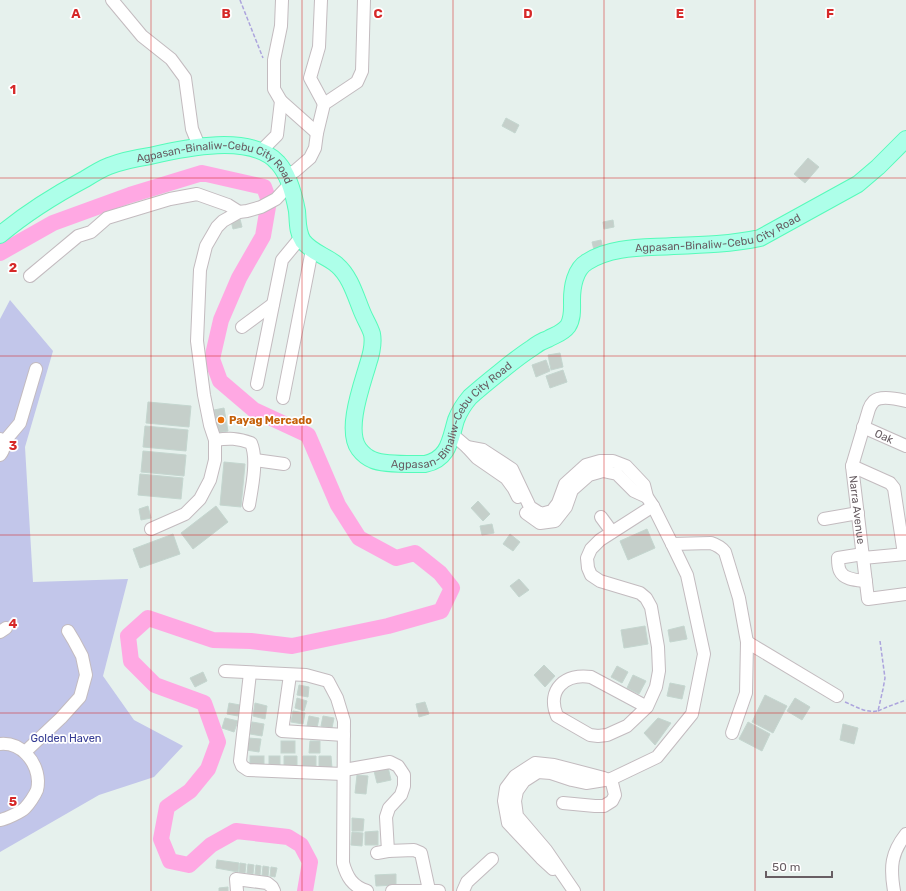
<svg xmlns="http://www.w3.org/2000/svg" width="906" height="891" viewBox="0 0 906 891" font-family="Rubik,sans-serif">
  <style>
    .green { fill: #c2c6ea }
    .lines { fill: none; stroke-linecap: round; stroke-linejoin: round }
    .river { stroke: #ffa8e3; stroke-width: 16 }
    .building { fill: #c5cfca; stroke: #c4d6cf }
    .minor-casing { stroke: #c3bbbf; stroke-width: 14 }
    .major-casing { stroke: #56fbba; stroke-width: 18 }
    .path { stroke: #aca4dd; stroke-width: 1.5; stroke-dasharray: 4 2; stroke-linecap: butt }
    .minor { stroke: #fff; stroke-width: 12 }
    .major { stroke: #adffe9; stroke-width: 16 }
    .grid { fill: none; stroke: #d62828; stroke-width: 1; stroke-opacity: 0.55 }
    .food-dot { fill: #e8710a; stroke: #fff; stroke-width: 1.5 }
    .labels { text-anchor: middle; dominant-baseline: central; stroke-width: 3.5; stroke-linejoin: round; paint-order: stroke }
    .street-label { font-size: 11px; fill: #685e63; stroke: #fff }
    .food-label { font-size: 11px; font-weight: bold; fill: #c56008; stroke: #fff; text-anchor: start }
    .park-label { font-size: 11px; fill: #323992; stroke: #fff }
    .grid-label { font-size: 13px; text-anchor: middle; font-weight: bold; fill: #d62828; stroke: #fff; stroke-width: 3.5; stroke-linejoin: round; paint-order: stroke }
  </style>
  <rect width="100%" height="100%" fill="#e6f1ed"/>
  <path class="green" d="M10 300 53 351 25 447 33 582 128 579 103 676 134 720 183 746 154 777 99 795 0 852V319Z"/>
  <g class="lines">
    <path class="river" d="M0 253 53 223 130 195 202 173 264 187 269 201 263 236 239 278 221 320 212 359 220 381 254 410 308 435 338 505 359 538 396 558 415 553 440 573 452 588 441 611 388 626 292 646 251 641 213 640 148 618 128 636 131 661 155 685 204 703 218 742 208 769 190 791 167 807 161 839 170 861 189 865 211 845 236 831 288 837 301 845 310 862 305 891"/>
  </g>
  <g class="building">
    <path d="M506 118 519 125 515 133 502 126Z"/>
    <path d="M808 158 819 167 805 183 794 174Z"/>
    <path d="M240 219 242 227 233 229 231 221Z"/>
    <path d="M613 220 614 227 604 229 603 222Z"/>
    <path d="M601 240 603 249 594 250 592 242Z"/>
    <path d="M560 353 563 367 551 370 548 355Z"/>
    <path d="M546 360 550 371 536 377 532 365Z"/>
    <path d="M563 370 567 382 550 388 546 376Z"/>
    <path d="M148 402 191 406 189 427 146 423Z"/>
    <path d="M224 408 228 431 217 433 214 410Z"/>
    <path d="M145 426 188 430 186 451 143 447Z"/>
    <path d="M143 451 186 455 184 476 141 472Z"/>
    <path d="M224 462 245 464 241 507 220 505Z"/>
    <path d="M140 474 183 478 181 499 138 495Z"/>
    <path d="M478 501 490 514 483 521 471 508Z"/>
    <path d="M148 506 151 518 141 520 139 509Z"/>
    <path d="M216 506 228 522 193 549 181 533Z"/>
    <path d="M492 524 494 533 482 535 480 526Z"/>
    <path d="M647 529 655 548 628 560 620 541Z"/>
    <path d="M173 534 180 554 140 568 133 549Z"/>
    <path d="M510 534 520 542 513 551 503 544Z"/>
    <path d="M519 579 529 590 519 597 510 586Z"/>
    <path d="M645 626 648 644 624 648 621 630Z"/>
    <path d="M684 626 687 639 670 642 668 630Z"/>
    <path d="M544 665 555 676 545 687 534 675Z"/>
    <path d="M617 666 628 672 622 683 611 677Z"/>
    <path d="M203 672 207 681 195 687 190 678Z"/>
    <path d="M633 675 646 681 639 694 627 688Z"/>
    <path d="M670 683 685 686 682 699 667 696Z"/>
    <path d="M299 685 309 687 308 697 297 695Z"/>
    <path d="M765 695 787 706 773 733 752 722Z"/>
    <path d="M297 698 307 701 304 711 295 708Z"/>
    <path d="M795 698 810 707 802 720 787 711Z"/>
    <path d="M425 702 429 714 419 717 416 704Z"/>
    <path d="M229 703 240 705 238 716 227 714Z"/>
    <path d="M255 703 267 706 265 719 253 716Z"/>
    <path d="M293 711 305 713 303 724 291 722Z"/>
    <path d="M309 716 319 718 317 728 307 726Z"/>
    <path d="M323 716 334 718 332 728 321 726Z"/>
    <path d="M225 718 238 721 234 732 222 728Z"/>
    <path d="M658 718 671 723 655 745 644 733Z"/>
    <path d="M252 722 264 724 262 736 250 734Z"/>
    <path d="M748 722 770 734 762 751 739 739Z"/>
    <path d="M843 724 858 728 854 744 840 740Z"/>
    <path d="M248 738 261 739 259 752 246 750Z"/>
    <rect x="281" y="741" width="14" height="12"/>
    <path d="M310 741H320V753H309Z"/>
    <rect x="250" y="756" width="14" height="11"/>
    <rect x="269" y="756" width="11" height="11"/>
    <path d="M284 756H297V767L284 768Z"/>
    <path d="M303 756H316V769L303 768Z"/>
    <path d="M319 756H331L332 768 319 769Z"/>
    <path d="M388 767 391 780 377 783 374 771Z"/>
    <path d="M357 775 368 776 366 794 355 793Z"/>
    <path d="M352 818 364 819 363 831H352Z"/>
    <path d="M378 831V845H365V832Z"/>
    <path d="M352 832 363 833 362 846 351 845Z"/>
    <path d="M217 860 239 863 238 872 216 868Z"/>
    <path d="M240 863 246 864 245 873 239 872Z"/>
    <path d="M248 864 254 865 253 874 247 873Z"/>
    <path d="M256 865 261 866 260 875 255 874Z"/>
    <path d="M263 866 269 867 268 876 262 875Z"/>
    <path d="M271 867 277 868 275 877 270 876Z"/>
    <path d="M396 874V885L376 886 375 875Z"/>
    <path d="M228 887V891H219V888Z"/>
  </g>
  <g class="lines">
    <g class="minor-casing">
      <g id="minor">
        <path d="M112 0 142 36 171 59 185 78 192 129 199 146"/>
        <path d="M282 0 281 26 274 60V89L281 101 317 133"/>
        <path d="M321 0 319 47 310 78 324 104"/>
        <path d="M261 151 277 135 281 101"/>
        <path d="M286 175 295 171 310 158 315 148 317 133 324 104 357 82 362 71 364 0"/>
        <path d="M30 276 78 236 91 232 107 218 170 199 197 194 228 205 239 212"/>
        <path d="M242 327 273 304"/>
        <path d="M257 384 282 260 301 237"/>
        <path d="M283 398 312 250"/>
        <path id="s1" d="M906 401C898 399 881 395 874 401 872 403 870 406 869 409L852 466 868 599 906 594"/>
        <path id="s2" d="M863 427 906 446"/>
        <path d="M453 435 467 447 477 458 506 478 514 489 518 497"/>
        <path d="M0 439C6 444 4 450 0 455"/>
        <path d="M215 440C229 438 238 438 251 443 258 459 252 487 249 505"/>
        <path d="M3 443 20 423 36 369"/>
        <path d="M467 447 483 450 512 469 530 507 541 514 552 511 558 503 565 484 586 465 600 461H613L626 466 644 485 647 497 653 506 672 544 687 575 704 654 692 714 657 757 611 779 586 783 572 780 551 773 538 772 524 781 517 791 515 801 517 816 546 850 574 891"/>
        <path d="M255 460 284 464"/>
        <path d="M852 466 890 483 894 488 904 554"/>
        <path d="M526 513 540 523 555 521 566 507 572 490 589 475 603 471 617 474 634 491 647 497"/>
        <path d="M601 517 612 532"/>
        <path d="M824 519 858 513"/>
        <path d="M151 529 185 514 200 499 210 480 215 460V440L210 425 204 395 197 341 200 270 206 246 217 227 223 221 239 212 247 211 261 207 276 199 289 185"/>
        <path d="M672 544 711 543C717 545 721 547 725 552L739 598 747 642 746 693 732 733"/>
        <path d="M863 554 838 558C838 562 838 567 840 571 844 580 857 580 866 581"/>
        <path d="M863 558 906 554"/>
        <path d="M0 632 6 628"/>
        <path d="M747 642 837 696"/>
        <path d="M225 671 306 675 328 681 337 698 344 721 343 863C347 877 352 886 367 891"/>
        <path d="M250 673 240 761 242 766 248 770 343 774"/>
        <path d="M290 675 282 731 344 735"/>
        <path d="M647 707 591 677C566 673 546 689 557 716L590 735 598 736 607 735 627 726 647 707 656 687 659 671 658 647 651 607 646 598 640 593 600 581 591 575 588 568 587 558 591 549 600 540 653 506"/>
        <path d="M0 744C21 742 37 761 38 781 38 784 38 787 37 790 35 795 29 804 25 808 21 812 6 819 0 820"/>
        <path d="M25 752 61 718 80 697 86 675 82 656 74 641 68 631"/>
        <path d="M344 770 390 762 398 766 404 775V786L401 795 389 808 386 817 388 851"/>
        <path d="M563 803 595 806H604L612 801 615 795 611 779"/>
        <path d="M377 853 388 851 414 850 421 853 429 890"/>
        <path d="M553 869 541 858 508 823 504 801 506 788 515 776 535 763 554 765 604 778"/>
        <path d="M237 891 236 879 267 883 272 887 274 891"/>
        <path d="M392 891H439"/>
        <path d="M463 891 467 882 492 859"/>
        <path d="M894 891C890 867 891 853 906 834"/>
      </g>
    </g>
    <g class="major-casing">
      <g id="major">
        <path id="s3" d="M0 235C26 213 55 195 85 179 93 174 101 169 109 166 122 161 137 158 150 156 184 148 252 133 278 163 289 175 294 195 297 211 298 221 297 232 303 241 312 253 327 256 337 265 351 277 356 298 363 314 366 321 370 327 372 334 374 344 371 355 368 364 362 385 345 430 359 449 362 453 368 458 373 460 384 465 412 464 425 464 449 459 450 440 456 420 459 412 464 404 470 397 480 388 490 380 500 372 511 363 521 355 532 348 537 344 542 341 548 339 555 335 563 333 568 326 573 318 572 309 572 300 572 287 575 269 587 262 612 246 644 248 673 246 702 245 732 244 760 238L858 184 878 167 906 139"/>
      </g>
    </g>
    <g class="path">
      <path d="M240 0 263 58"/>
      <path d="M845 702C857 707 865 713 878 711L883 689 885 678 880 641"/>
      <path d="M878 711 887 707 906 700"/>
    </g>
    <use href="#minor" class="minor"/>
    <use href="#major" class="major"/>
  </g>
  <path class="grid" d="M151 0V891M302 0V891M453 0V891M604 0V891M755 0V891M0 178H906M0 356H906M0 535H906M0 713H906"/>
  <circle class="food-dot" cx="221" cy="420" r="4"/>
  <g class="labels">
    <g class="street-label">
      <text stroke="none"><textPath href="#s3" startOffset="243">Agpasan-Binaliw-Cebu City Road</textPath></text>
      <text stroke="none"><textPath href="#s3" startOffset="1108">Agpasan-Binaliw-Cebu City Road</textPath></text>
      <text stroke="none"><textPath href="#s3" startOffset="748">Agpasan-Binaliw-Cebu City Road</textPath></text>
      <text stroke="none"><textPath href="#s2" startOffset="23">Oak</textPath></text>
      <text stroke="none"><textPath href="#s1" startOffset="146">Narra Avenue</textPath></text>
    </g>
    <g class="food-label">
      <text x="229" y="420">Payag Mercado</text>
    </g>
    <g class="park-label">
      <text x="66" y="738">Golden Haven</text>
    </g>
  </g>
  <g class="grid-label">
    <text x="76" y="18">A</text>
    <text x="226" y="18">B</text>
    <text x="378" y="18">C</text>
    <text x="528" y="18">D</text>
    <text x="680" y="18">E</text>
    <text x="830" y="18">F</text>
    <text x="13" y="94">1</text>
    <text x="13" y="272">2</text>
    <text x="13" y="450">3</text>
    <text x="13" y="628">4</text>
    <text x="13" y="806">5</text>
  </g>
  <path d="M766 871v6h66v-6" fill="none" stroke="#685e63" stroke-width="2"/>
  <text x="772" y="871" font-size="12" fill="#685e63" stroke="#ffffff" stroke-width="3" paint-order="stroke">50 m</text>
</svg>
